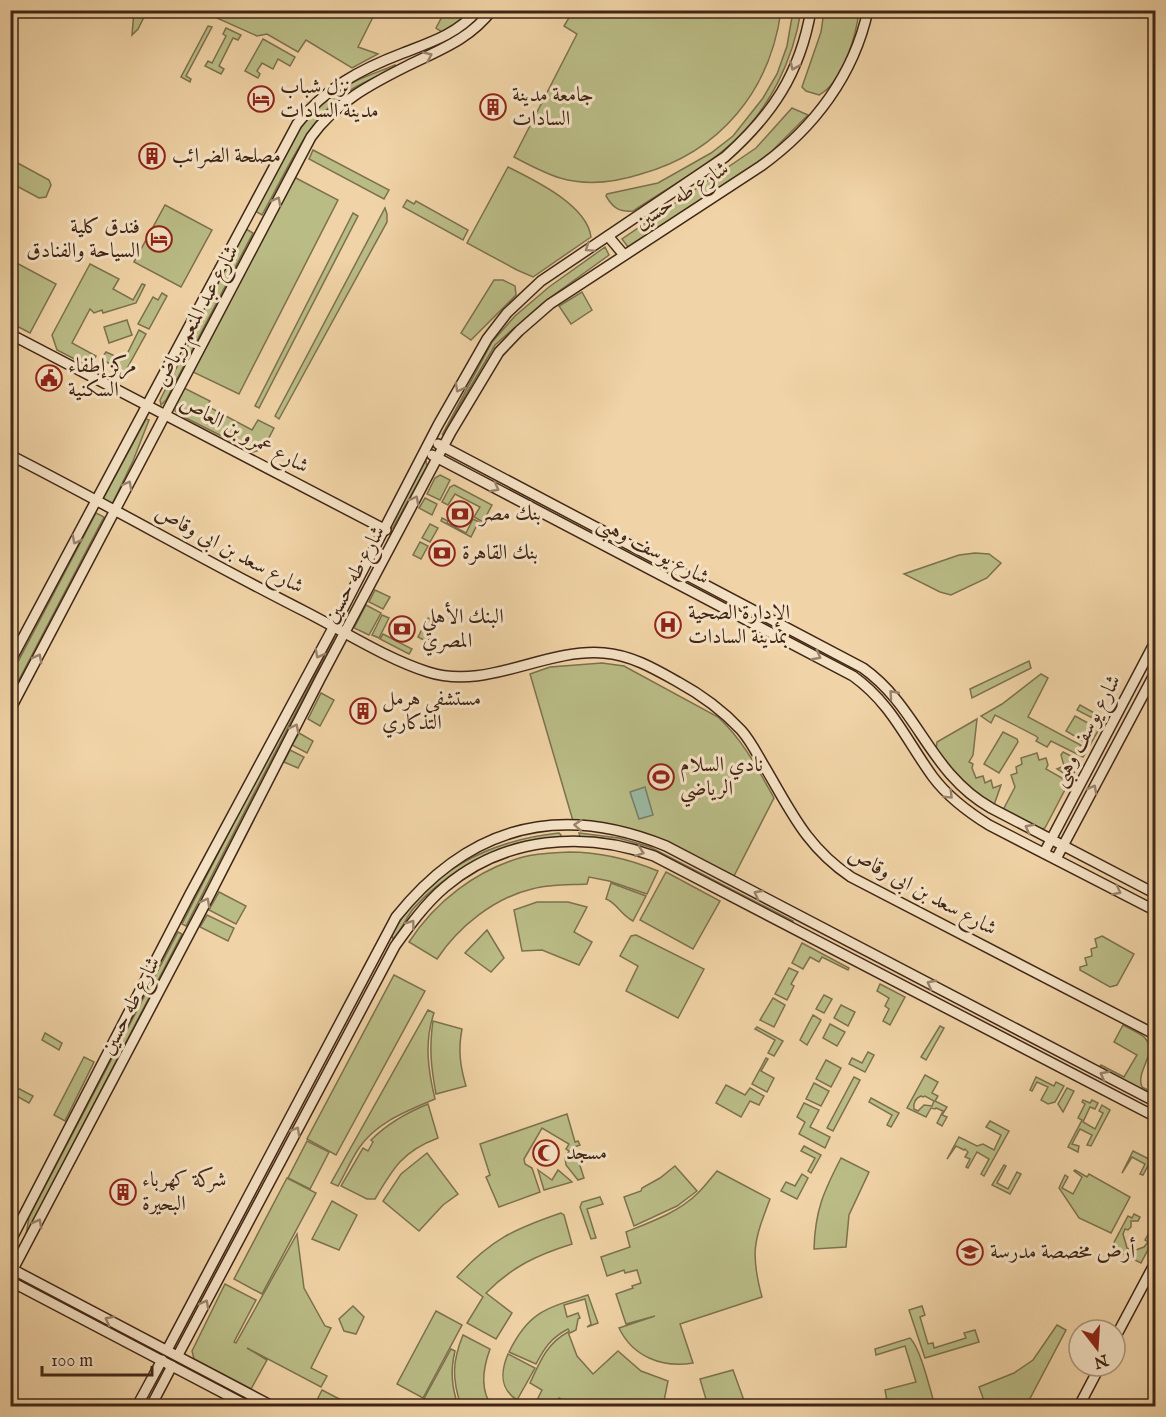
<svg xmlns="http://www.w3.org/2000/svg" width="1166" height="1417" viewBox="0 0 1166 1417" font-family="'IM FELL English',Amiri,serif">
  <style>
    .green { fill: #babc86; stroke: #7d714e; stroke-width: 1.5; fill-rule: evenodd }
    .water { fill: #9bb9a2; stroke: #777e6a; stroke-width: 1.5 }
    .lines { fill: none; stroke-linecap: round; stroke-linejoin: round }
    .secondary-casing { stroke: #402616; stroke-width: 12 }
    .secondary { stroke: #f5e2c5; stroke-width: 9 }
    .oneway { stroke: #9a846e }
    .labels { text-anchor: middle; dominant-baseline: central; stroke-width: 6; stroke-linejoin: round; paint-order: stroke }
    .poi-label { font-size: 21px; fill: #402616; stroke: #f5e2c5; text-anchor: start }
    .street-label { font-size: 21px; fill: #402616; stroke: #f5e2c5 }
  </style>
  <rect width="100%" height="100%" fill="#f0d3a6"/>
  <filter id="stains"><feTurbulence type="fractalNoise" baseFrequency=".00333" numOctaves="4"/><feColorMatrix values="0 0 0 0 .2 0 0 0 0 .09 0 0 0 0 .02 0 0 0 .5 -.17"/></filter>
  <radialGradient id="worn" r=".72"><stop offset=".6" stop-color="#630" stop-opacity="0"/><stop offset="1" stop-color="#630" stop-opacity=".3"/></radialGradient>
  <g class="green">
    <path d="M134 11H147L138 29 132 35Z"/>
    <path d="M212 11H376L358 47 378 54 352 68 306 40 298 52 267 34 257 36 210 15Z"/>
    <path d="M445 11H475L445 34 436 28Z"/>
    <path d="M573 11V10L781 11C770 91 720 152 641 174 616 182 587 186 560 178 544 173 529 165 514 157L577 34 564 26Z"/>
    <path d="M793 11H801C793 60 770 109 732 143 703 169 666 189 633 211 619 212 613 208 606 196L607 194 658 183 711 153 733 136 763 98 777 74 787 46Z"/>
    <path d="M824 11H859C856 36 843 82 819 95L806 91 802 87 821 32Z"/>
    <path d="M208 26 212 27 186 76 191 79 190 82 181 77Z"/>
    <path d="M226 28 241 35 238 40 233 38 219 66 224 69 221 74 205 66 208 61 212 63 226 36 223 34Z"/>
    <path d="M263 39 295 57 290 66 278 59 273 69 262 63 257 71 260 74 258 78 245 71Z"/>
    <path d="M395 65 396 68C380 76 361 82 346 93 307 119 285 175 262 215L255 211C277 168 297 117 339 90 356 79 376 73 395 65Z"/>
    <path d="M792 108 808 115 767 156 628 247 622 239 756 148Z"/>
    <path d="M313 150 389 190 384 199 309 159Z"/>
    <path d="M14 161 49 180 51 185 46 197 39 198 11 183V162Z"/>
    <path d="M508 167C534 180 587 205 591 237L533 277 517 270 467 243Z"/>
    <path d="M294 177 338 200 239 394 193 372Z"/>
    <path d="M407 200 414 204 416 201 468 230 463 240 403 207Z"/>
    <path d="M165 205 212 230 181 287 134 262Z"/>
    <path d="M385 208 387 214V222L279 419 275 416Z"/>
    <path d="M353 213 358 216 259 408 255 406Z"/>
    <path d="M246 229 253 233 166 400 161 405 160 400 198 326 200 317Z"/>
    <path d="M605 247 609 255 544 302 495 345 442 435 492 342 515 316 549 287Z"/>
    <path d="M11 260 56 284 30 333 11 323Z"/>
    <path d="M90 264 119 279 113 289 133 300 142 284 145 285 136 303 103 313 102 310 94 313 90 309 72 343 96 356 90 367 57 350 52 335Z"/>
    <path d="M494 280H503L515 286 516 295 471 340 461 333Z"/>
    <path d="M582 292 592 310 571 324 559 306Z"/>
    <path d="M162 293 167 296 149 329 138 324 153 297 158 300Z"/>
    <path d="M127 320 132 335 109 343 104 327Z"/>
    <path d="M139 330 146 334 125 372 101 359 106 352 117 357 127 354Z"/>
    <path d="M184 388 210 401 207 406 252 430 258 420 274 428 263 449 253 452 180 415 175 411V406Z"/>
    <path d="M146 419 149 420 133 461 112 504 103 499Z"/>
    <path d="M426 461 427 466 393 528 390 529 389 526 422 464Z"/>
    <path d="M440 475 450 480 440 500 427 494 435 478Z"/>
    <path d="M454 485 492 505 483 522 474 517 480 507 455 494 448 505 442 502 450 487Z"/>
    <path d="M425 498 437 504 432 515 419 508Z"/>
    <path d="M96 513 104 517 11 695V675Z"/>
    <path d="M442 518 448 521 447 523 466 533 473 519 481 523 480 526 477 525 471 537 441 521Z"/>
    <path d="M430 524 438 528 430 542 422 538Z"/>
    <path d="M420 542 428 546 421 559 413 555Z"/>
    <path d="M975 553 989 554 1001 563 987 578 951 595 940 592 904 574 959 555Z"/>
    <path d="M375 590 390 597 383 609 369 602Z"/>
    <path d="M366 605 381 613 369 635 354 628Z"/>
    <path d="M382 615 389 618 379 638 372 635Z"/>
    <path d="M428 618 438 623 427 642 418 637Z"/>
    <path d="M331 633 335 636 186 926 182 924Z"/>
    <path d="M383 634 412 649 409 654 380 639Z"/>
    <path d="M1029 661 1031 668 972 698 970 689Z"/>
    <path d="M602 663 624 666 718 717C743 740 758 769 774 798L734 876C682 849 633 821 573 821L530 674 550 667Z"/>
    <path d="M1041 674 1048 678 1028 717 1088 749 1083 757 1051 741 1047 747 1036 741 1038 738 1036 736 995 715 991 723 981 716 1002 704Z"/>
    <path d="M321 693 334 700 320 726 308 719Z"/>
    <path d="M1080 705 1105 719 1102 723 1077 710Z"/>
    <path d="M1075 716 1099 729 1090 745 1066 731Z"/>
    <path d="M977 719 973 755 969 762 973 764 972 768 976 778 983 776 985 783 991 780 993 788 1001 785 994 805 963 785 936 750 937 742Z"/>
    <path d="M1003 732 1017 739 1018 742 999 773 984 764Z"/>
    <path d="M299 733 313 741 307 753 292 745Z"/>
    <path d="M290 750 304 757 298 768 284 762Z"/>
    <path d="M1063 752 1081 761 1071 778 1057 769 1064 766 1061 755Z"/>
    <path d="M1037 753 1039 760 1046 758 1048 765 1046 769 1069 782 1045 828 1039 830 1003 810 1015 787 1011 775 1017 773 1016 767 1022 764 1021 758Z"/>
    <path d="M559 833 561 835 560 838C547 840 532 840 519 843 481 852 440 879 414 908 406 917 402 930 393 939L392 935C423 872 492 840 559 833Z"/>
    <path d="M579 833 619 838 650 847 793 921 791 924 651 850 602 838 580 837Z"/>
    <path d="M569 852C601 852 629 859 658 871L647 894 609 881 589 877 587 884C569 885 550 884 532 889 494 898 458 927 437 959L409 942C435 902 476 870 523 857 538 853 554 853 569 852Z"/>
    <path d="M666 872 720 901 693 949 640 920Z"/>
    <path d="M611 883 646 896 633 921C620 914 617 903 606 899Z"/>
    <path d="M219 892 246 906 236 924 209 910Z"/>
    <path d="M537 902H568L587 907 574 932 592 942 579 965 542 950 522 951 514 910Z"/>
    <path d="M207 915 234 928 228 941 200 927Z"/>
    <path d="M487 930 504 958 491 972 465 953Z"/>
    <path d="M178 932 182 934 26 1235 29 1217Z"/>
    <path d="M636 935 704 969 678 1018 626 991 638 966 620 956 631 936Z"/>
    <path d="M1102 936 1134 954 1117 985 1110 987 1080 970V967L1087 965 1085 958 1092 956 1091 949 1097 947 1095 939Z"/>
    <path d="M802 943 849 968 848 970 822 957 819 962 810 957 803 969 792 963Z"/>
    <path d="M789 968 798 972 791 984 794 986 787 1000 775 994Z"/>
    <path d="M394 975 425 991 336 1155 307 1139Z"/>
    <path d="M880 984 905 997 890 1025 883 1021 889 1009 885 1006 889 998 877 991Z"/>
    <path d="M824 995 832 999 824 1013 816 1009Z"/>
    <path d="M773 998 785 1005 774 1027 760 1020Z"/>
    <path d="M841 1005 855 1012 848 1026 834 1018Z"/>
    <path d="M428 1010 434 1013C424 1042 428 1070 435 1099 407 1111 377 1122 359 1148 351 1160 345 1174 338 1186L331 1183Z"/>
    <path d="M813 1015 821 1020 807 1045 800 1040Z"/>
    <path d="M433 1021 462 1029C458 1050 460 1066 466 1086L436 1094C431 1067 429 1048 433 1021Z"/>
    <path d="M830 1024 845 1032 837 1046 823 1038Z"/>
    <path d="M1123 1025C1129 1029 1138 1032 1144 1037 1160 1052 1135 1070 1142 1087L1155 1094V1100L1098 1069 1101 1065 1124 1077 1137 1055 1114 1042Z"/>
    <path d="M940 1026 944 1028 926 1060 921 1057Z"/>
    <path d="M757 1027 783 1041 774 1056 768 1053 775 1040 755 1029Z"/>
    <path d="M45 1033 62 1043 59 1050 42 1040Z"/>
    <path d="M868 1052 874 1055 865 1072 849 1064 852 1058 862 1063Z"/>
    <path d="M84 1057 94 1062 65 1121 54 1115Z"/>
    <path d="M766 1058 768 1059 761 1071 774 1078 767 1092 752 1084Z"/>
    <path d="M826 1060 841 1068 831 1087 816 1079Z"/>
    <path d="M925 1075 938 1082 932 1093 938 1096 935 1101 947 1107 942 1115 947 1117 942 1126 937 1123 943 1111 936 1108 935 1109 931 1108 926 1117 907 1108ZM921 1096 923 1097 925 1096 934 1101 932 1106 924 1105 918 1111 914 1109C913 1104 915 1098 921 1096Z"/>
    <path d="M854 1077 860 1080 833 1131 827 1128Z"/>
    <path d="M1036 1077 1054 1086 1056 1082 1064 1086 1055 1102 1048 1104 1041 1100 1048 1087 1037 1082 1032 1091 1030 1090Z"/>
    <path d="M814 1083 829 1091 821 1106 806 1099Z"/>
    <path d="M10 1084 33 1096 29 1103 11 1093Z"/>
    <path d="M726 1085 745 1095 750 1088 764 1096 759 1105 750 1101 741 1117 716 1103Z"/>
    <path d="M1067 1088 1074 1091 1063 1112 1058 1104Z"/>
    <path d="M871 1098 899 1113 891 1127 887 1125 892 1115 869 1102Z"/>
    <path d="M1083 1100 1090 1103 1092 1100 1098 1103 1095 1109 1090 1107 1083 1122 1095 1129 1103 1113 1099 1111 1102 1105 1110 1110 1091 1146 1087 1145 1092 1135 1080 1129 1072 1144 1079 1146 1078 1152 1068 1147 1082 1120 1078 1118 1085 1104 1082 1102Z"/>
    <path d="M804 1103 819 1110 810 1127 830 1137 825 1148 799 1134 805 1122 797 1117Z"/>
    <path d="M428 1104 438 1138C403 1151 393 1168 375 1199H367L341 1186 363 1148 368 1151 373 1142 371 1140C388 1123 406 1113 428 1104Z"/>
    <path d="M567 1114 575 1142 578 1141 580 1145 574 1147 584 1178 578 1180 566 1165 565 1158 569 1151 566 1149 569 1144 542 1128 524 1159 525 1164 532 1168 540 1192 499 1207 486 1177 490 1175 480 1144Z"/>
    <path d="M990 1121 1009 1131 984 1176 981 1174 989 1159 977 1152 968 1168 966 1167 970 1159 965 1157 968 1152 965 1149 964 1150 956 1146 947 1159 959 1137 977 1146 983 1144 994 1150 1001 1135 986 1127Z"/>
    <path d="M307 1141 329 1152 310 1189 288 1178Z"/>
    <path d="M804 1146 821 1155 811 1173 808 1171 815 1158 801 1151Z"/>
    <path d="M1133 1151 1151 1160 1143 1175 1140 1174 1145 1164 1132 1157 1122 1173Z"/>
    <path d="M427 1153 458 1194 443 1205 419 1231 383 1201 401 1174Z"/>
    <path d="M841 1158 869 1172 849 1215 846 1247 814 1249C815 1210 824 1191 841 1158Z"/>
    <path d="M1004 1165 1006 1166 997 1183 1008 1189 1017 1172 1021 1174 1010 1194 992 1185Z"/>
    <path d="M675 1166 697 1191 677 1206 634 1226 624 1197 641 1191 642 1188 660 1178Z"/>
    <path d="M538 1170 552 1180 558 1170 572 1182 544 1190Z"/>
    <path d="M1075 1170 1087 1177 1089 1174 1130 1197 1111 1233 1079 1218 1059 1188 1065 1175 1068 1177 1062 1188 1073 1194 1082 1177 1074 1171Z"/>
    <path d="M717 1171 770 1199C754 1241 750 1253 762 1297L680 1324 693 1363C662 1368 633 1357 619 1328L655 1316 626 1324 616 1294 633 1288 632 1286 641 1283 637 1270 625 1273 624 1270 607 1276 601 1257 630 1247 626 1232C651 1222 679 1212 698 1193 705 1186 711 1178 717 1171Z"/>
    <path d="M802 1174 808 1178 797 1199 781 1191 786 1182 795 1186Z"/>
    <path d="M287 1178 316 1193 262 1294 234 1279Z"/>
    <path d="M600 1197 603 1204 587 1209 596 1238 591 1239 580 1207 582 1202Z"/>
    <path d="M332 1201 357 1215 339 1250 312 1239Z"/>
    <path d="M561 1213 564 1215 572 1244C537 1255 513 1266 486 1293L512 1313 496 1339 467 1323 483 1297 457 1277C490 1240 514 1229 561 1213Z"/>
    <path d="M1134 1214 1140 1217 1138 1221H1131V1227L1128 1230 1125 1229 1123 1234 1127 1248 1133 1251 1144 1247 1148 1242 1145 1240 1150 1231V1222L1155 1225V1235L1148 1239 1152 1242 1141 1263 1111 1248 1128 1216 1132 1218Z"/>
    <path d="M297 1234 304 1288 325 1326 331 1328 311 1368 327 1376 321 1387 247 1348 267 1360 251 1389 194 1359 192 1351 225 1284 256 1300 234 1342 236 1343Z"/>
    <path d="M588 1295 598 1323 587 1327 591 1324 585 1299 564 1305 567 1317 578 1313 580 1318 578 1319 576 1330 570 1333 568 1329C551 1338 545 1347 536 1364L509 1352C529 1311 547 1308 588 1295Z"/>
    <path d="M353 1306 364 1317 356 1334 344 1331 339 1319Z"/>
    <path d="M922 1306 925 1315 920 1317 928 1344 933 1343 934 1348 966 1338 964 1333 975 1330 979 1342 925 1358 909 1310Z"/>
    <path d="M436 1311 462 1325 423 1398 397 1384Z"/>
    <path d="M1057 1325 1066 1330 1026 1406H986L979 1387 1014 1373 1033 1360Z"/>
    <path d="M568 1332 577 1356 593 1374 618 1351 641 1371 668 1381 663 1406H576L559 1398 554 1406H534L542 1390 530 1383C540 1362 546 1344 568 1332Z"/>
    <path d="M463 1335 490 1349C483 1368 479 1389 492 1406H461C452 1379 452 1362 463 1335Z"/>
    <path d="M910 1338C921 1349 930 1390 935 1406H888L885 1390 916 1382 905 1346 876 1355 875 1349Z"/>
    <path d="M451 1349 455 1351C450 1371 452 1387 458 1406H420Z"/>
    <path d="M508 1354 535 1368 517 1400C500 1389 500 1373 508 1354Z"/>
    <path d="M181 1364 263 1406H251L179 1369Z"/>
    <path d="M733 1370 746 1406H708L700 1379Z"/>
    <path d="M322 1390 353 1406H314Z"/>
  </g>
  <path class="water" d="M645 787 653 815 639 819 630 792Z"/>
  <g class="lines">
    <g class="secondary-casing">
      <g id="secondary">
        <path d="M608 236 624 255"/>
        <path d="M10 334 386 530"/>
        <path d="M438 444 863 668C919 708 929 773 991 808L1156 894"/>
        <path d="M10 455C110 506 207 562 306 612 345 632 387 659 428 672 487 691 544 648 604 653 631 655 655 669 678 682 700 694 724 712 741 730 750 740 756 752 763 764 790 809 805 846 851 877L1156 1035"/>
        <path d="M432 455 853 676C892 704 906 740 933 777 948 797 968 812 989 825L1156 911"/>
        <path d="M10 662 297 124C325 88 361 69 403 53 432 42 457 34 478 10"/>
        <path d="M10 710 311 137C335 103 371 84 407 66 439 50 469 40 492 10"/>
        <path d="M1044 853 1156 640"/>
        <path d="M1056 859 1156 671"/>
        <path d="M10 1242 190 894 334 626 438 425 487 339 507 313 541 281 725 157C772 115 800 74 811 10"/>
        <path d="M10 1268 272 1406"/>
        <path d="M10 1275 205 904 320 679 451 432 499 352 519 331 550 304 761 166C814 128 854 75 868 10"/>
        <path d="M10 1281 248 1406"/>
        <path d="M1115 1338 1156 1261"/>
        <path d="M167 1350 396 917C468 827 558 802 666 846L1156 1102"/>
        <path d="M178 1355 395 946C410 925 425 904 445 887 504 837 584 830 654 856L1156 1117"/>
        <path d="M137 1406 162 1360"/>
        <path d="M151 1406 172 1366"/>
        <path d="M1079 1406 1100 1366"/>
      </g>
    </g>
    <use href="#secondary" class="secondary"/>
  </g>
  <defs><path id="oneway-chevron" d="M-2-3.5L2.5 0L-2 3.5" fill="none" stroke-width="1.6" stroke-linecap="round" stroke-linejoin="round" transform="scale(1.5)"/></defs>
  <g class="oneway">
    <use href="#oneway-chevron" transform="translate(428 56) rotate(-24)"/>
    <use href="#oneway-chevron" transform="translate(794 66) rotate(114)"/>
    <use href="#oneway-chevron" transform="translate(277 201) rotate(-62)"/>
    <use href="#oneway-chevron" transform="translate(589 248) rotate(146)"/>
    <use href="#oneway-chevron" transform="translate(459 388) rotate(119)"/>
    <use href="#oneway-chevron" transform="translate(128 485) rotate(-62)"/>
    <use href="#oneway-chevron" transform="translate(495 488) rotate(28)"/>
    <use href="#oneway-chevron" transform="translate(415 500) rotate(-62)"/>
    <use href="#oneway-chevron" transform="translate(76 540) rotate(118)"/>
    <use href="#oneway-chevron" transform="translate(319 654) rotate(118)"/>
    <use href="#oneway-chevron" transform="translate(817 656) rotate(28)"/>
    <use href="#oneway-chevron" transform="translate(38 658) rotate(-62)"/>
    <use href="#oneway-chevron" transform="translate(893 694) rotate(-132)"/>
    <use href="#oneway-chevron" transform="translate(295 728) rotate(-63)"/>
    <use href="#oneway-chevron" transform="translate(1093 789) rotate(-62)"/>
    <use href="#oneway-chevron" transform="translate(949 795) rotate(45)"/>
    <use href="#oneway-chevron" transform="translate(578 825) rotate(-177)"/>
    <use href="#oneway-chevron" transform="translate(1029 828) rotate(-152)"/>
    <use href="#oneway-chevron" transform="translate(640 852) rotate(19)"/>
    <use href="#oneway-chevron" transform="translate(1117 891) rotate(27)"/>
    <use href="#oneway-chevron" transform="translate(758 894) rotate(-152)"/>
    <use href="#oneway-chevron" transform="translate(206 902) rotate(-62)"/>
    <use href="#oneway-chevron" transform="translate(411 924) rotate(-53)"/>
    <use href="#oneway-chevron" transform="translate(931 984) rotate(-152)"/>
    <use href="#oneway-chevron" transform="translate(1104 1075) rotate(-152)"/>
    <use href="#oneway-chevron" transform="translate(296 1131) rotate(-62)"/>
    <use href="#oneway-chevron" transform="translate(38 1223) rotate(-62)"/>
    <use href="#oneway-chevron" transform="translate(205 1304) rotate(-62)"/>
    <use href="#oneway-chevron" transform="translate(109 1320) rotate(-152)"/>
  </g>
  <defs>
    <g id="hotel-ring" transform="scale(1.35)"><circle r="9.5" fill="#f5e2c5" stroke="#8f2418" stroke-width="1.5"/><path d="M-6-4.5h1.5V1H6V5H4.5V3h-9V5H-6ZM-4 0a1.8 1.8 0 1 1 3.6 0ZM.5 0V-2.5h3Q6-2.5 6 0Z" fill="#8f2418"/></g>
    <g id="building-ring" transform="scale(1.35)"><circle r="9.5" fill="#f5e2c5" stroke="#8f2418" stroke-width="1.5"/><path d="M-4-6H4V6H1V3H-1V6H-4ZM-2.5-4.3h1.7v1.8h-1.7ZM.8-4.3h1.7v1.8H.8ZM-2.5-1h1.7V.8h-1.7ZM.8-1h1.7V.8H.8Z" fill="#8f2418"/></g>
    <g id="civic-ring" transform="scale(1.35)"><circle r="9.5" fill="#f5e2c5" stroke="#8f2418" stroke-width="1.5"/><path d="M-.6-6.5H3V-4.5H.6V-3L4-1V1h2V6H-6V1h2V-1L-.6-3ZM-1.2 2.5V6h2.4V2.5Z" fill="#8f2418"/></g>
    <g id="bank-ring" transform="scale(1.35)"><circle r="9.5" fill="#f5e2c5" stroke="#8f2418" stroke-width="1.5"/><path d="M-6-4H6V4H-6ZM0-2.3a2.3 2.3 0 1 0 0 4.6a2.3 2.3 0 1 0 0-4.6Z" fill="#8f2418"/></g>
    <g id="hospital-ring" transform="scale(1.35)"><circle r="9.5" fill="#f5e2c5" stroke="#8f2418" stroke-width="1.5"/><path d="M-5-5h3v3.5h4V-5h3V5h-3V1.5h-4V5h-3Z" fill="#8f2418"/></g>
    <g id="stadium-ring" transform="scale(1.35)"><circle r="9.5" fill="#f5e2c5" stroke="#8f2418" stroke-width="1.5"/><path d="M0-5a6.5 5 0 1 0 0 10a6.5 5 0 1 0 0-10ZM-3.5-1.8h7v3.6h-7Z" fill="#8f2418"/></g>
    <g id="mosque-ring" transform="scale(1.35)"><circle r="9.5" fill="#f5e2c5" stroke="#8f2418" stroke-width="1.5"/><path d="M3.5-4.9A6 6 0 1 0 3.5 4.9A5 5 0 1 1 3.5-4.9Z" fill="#8f2418"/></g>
    <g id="school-ring" transform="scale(1.35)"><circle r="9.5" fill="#f5e2c5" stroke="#8f2418" stroke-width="1.5"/><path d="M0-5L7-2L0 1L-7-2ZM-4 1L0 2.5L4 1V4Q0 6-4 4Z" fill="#8f2418"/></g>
  </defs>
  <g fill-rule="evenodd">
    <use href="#hotel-ring" x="261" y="99"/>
    <use href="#building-ring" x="493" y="107"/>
    <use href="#building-ring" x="152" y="156"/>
    <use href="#hotel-ring" x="159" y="239"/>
    <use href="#civic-ring" x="49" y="378"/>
    <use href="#bank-ring" x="460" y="514"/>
    <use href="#bank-ring" x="442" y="553"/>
    <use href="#hospital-ring" x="668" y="625"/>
    <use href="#bank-ring" x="402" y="629"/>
    <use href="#building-ring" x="363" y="711"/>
    <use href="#stadium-ring" x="661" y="777"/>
    <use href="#mosque-ring" x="546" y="1153"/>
    <use href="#building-ring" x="123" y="1192"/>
    <use href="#school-ring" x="970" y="1252"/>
  </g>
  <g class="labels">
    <g class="poi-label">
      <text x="280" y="87">نزل شباب<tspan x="280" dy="24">مدينة السادات</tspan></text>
      <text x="512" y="95">جامعة مدينة<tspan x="512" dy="24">السادات</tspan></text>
      <text x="172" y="156">مصلحة الضرائب</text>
      <text x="140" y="227" text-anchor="end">فندق كلية<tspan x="140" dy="24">السياحة والفنادق</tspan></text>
      <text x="68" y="366">مركز إطفاء<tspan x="68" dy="24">السكنية</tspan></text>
      <text x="480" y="514">بنك مصر</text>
      <text x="462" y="553">بنك القاهرة</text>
      <text x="688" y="613">الإدارة الصحية<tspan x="688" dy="24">بمدينة السادات</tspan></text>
      <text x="422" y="617">البنك الأهلي<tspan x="422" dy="24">المصري</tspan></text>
      <text x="382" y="699">مستشفى هرمل<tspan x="382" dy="24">التذكاري</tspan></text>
      <text x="680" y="765">نادي السلام<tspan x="680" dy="24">الرياضي</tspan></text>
      <text x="566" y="1153">مسجد</text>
      <text x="142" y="1180">شركة كهرباء<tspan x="142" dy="24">البحيرة</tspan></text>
      <text x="990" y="1252">أرض مخصصة مدرسة</text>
    </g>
    <g class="street-label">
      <text transform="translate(682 196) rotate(-33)">شارع طه حسين</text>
      <text transform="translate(197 316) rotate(-62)">شارع عبد المنعم رياض</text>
      <text transform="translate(244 435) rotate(28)">شارع عمرو بن العاص</text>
      <text transform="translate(229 550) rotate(28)">شارع سعد بن ابى وقاص</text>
      <text transform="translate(653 551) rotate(28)">شارع يوسف وهبى</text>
      <text transform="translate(355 575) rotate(-62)">شارع طه حسين</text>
      <text transform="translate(1087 731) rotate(-62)">شارع يوسف وهبى</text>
      <text transform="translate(922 892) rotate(28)">شارع سعد بن ابى وقاص</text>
      <text transform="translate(131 1006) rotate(-63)">شارع طه حسين</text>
    </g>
  </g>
  <rect width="1166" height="1417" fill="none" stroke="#f0d3a6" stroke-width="36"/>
  <rect x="12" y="12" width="1142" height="1393" fill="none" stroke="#402616" stroke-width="3"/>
  <rect x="18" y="18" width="1130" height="1381" fill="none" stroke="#402616" stroke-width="1.5"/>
  <g transform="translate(1097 1348) rotate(163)"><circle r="28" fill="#f5e2c5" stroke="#ad977f" stroke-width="1.5"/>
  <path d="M0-4.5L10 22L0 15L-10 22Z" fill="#8f2418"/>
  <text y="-9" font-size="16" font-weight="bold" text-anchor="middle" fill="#402616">N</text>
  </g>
  <path d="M42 1366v9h110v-9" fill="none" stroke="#402616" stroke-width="3"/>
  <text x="51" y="1366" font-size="18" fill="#402616" stroke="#f5e2c5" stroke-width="4.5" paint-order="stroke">100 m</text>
  <rect width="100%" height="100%" filter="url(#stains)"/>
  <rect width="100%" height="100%" fill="url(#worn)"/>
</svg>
